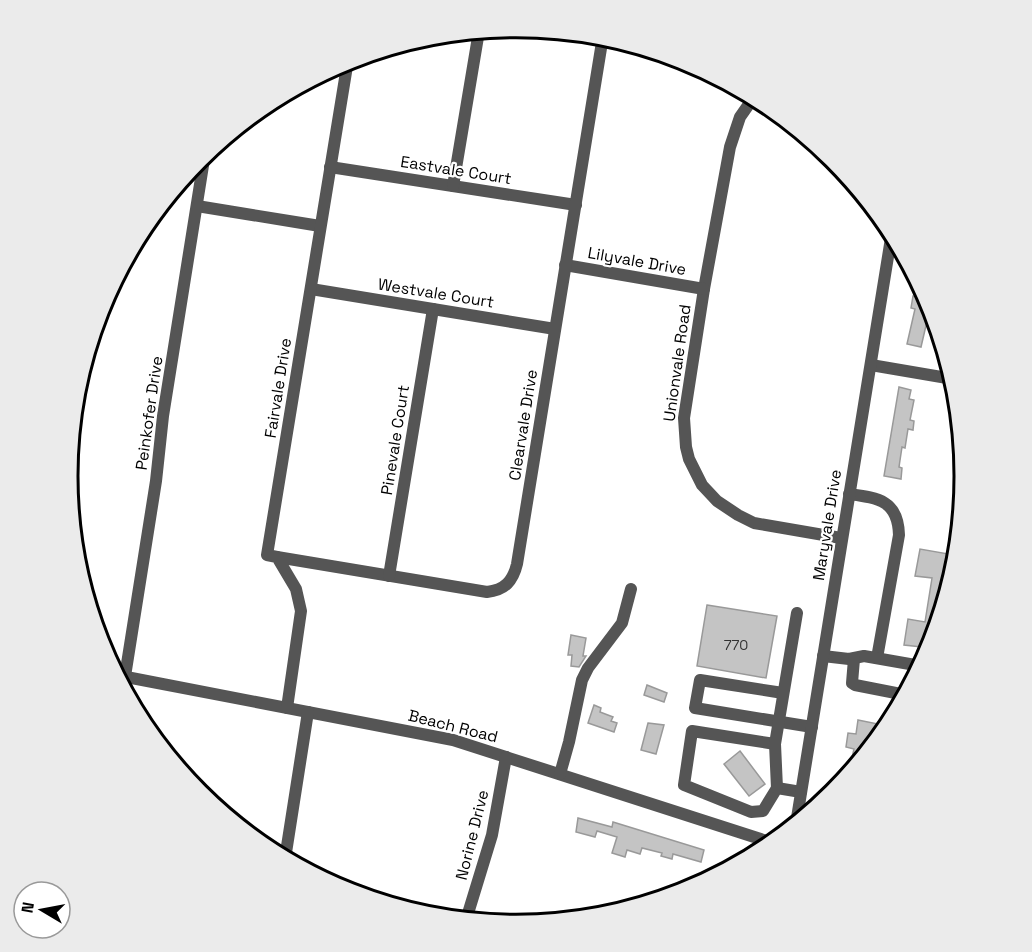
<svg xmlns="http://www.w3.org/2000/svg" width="1032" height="952" viewBox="0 0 1032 952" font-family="'Space Grotesk',sans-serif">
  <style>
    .building { fill: #c4c4c4; stroke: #999; stroke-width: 1.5 }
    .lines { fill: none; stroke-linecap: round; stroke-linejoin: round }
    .minor { stroke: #555; stroke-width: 12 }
    .labels { text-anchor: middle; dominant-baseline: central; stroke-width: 4.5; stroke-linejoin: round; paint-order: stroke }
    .number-label { font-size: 14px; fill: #313131 }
    .street-label { font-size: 16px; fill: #000; stroke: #fff }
    .rim { fill: none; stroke: #000; stroke-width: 3 }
  </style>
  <rect width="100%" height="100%" fill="#fff"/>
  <g class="building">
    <path d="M913 296 928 298 931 304 921 347 907 344 915 309 911 308Z"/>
    <path d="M899 387 911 390 909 399 914 400 910 420 914 421 913 430 908 429 905 448 902 447 899 467 902 468 901 479 884 476Z"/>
    <path d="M955 513 961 514 956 564 931 648 904 645 908 619 925 622 932 578 915 576 920 549 948 554Z"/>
    <path d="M707 605 777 616 766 678 697 666Z"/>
    <path d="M571 635 586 638 583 656H586L579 667 571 666 572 655H568Z"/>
    <path d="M647 685 667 693 664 702 644 695Z"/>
    <path d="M594 705 601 708 600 712 613 717 611 721 617 723 614 732 588 723Z"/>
    <path d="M858 720 883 725 881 736 858 764 851 762 854 749 846 747 848 733 856 734Z"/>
    <path d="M648 723 664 725 656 754 641 750Z"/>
    <path d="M740 751 765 784 749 796 724 764Z"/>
    <path d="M578 818 612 827 613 822 704 850 701 862 673 854 672 859 661 856 662 853 642 848 640 854 627 850 625 857 612 853 617 837 597 831 595 837 576 832Z"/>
  </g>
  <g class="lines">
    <g class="minor">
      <path d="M754 97 740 117 730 147 704 289 684 418 686 447 689 459 702 485 717 501 738 515 754 523 841 538"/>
      <path d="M330 167 576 205"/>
      <path d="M453 186 479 31"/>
      <path d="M197 206 320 226"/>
      <path d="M565 265 704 289"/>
      <path d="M311 289 555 329"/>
      <path d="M871 365 953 379"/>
      <path d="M849 494C878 498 898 500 899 535L877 658"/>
      <path d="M277 557 487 592C505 590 513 581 517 564L603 36"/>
      <path d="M389 576 433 309"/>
      <path d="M823 656 849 659 864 656 921 666"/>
      <path d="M854 659 852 683 855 685 906 695"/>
      <path d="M116 675 453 740 773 843"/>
      <path d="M123 689 156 481 163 416 205 153"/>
      <path d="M783 693 700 680 695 708 812 727"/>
      <path d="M287 708 301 611 296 589 277 557 267 555 348 60"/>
      <path d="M775 744 692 731 684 785 751 812 763 811 777 788 801 792"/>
      <path d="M560 774 569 742 582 680 588 668 622 623 631 589"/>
      <path d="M777 788 775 744 797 613"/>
      <path d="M796 824 892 232"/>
      <path d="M285 859 308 712"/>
      <path d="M466 920 492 835 506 757"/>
    </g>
  </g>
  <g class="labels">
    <g class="number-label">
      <text x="736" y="645">770</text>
    </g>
    <g class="street-label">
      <text transform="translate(456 170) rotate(9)">Eastvale Court</text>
      <text transform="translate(637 261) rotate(10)">Lilyvale Drive</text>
      <text transform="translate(436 293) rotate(9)">Westvale Court</text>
      <text transform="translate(677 363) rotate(-82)">Unionvale Road</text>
      <text transform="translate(278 388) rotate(-81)">Fairvale Drive</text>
      <text transform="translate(149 413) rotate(-82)">Peinkofer Drive</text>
      <text transform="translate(523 425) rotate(-81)">Clearvale Drive</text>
      <text transform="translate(395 440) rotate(-81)">Pinevale Court</text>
      <text transform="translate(827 525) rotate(-81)">Maryvale Drive</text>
      <text transform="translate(453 726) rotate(14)">Beach Road</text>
      <text transform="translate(472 835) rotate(-76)">Norine Drive</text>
    </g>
  </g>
  <path d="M0 0H1032V952H0ZM78 476a438 438 0 1 1 876 0a438 438 0 1 1-876 0Z" fill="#ebebeb" fill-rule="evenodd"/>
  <path class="rim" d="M78 476a438 438 0 1 1 876 0a438 438 0 1 1-876 0Z"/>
  <g transform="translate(42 910) rotate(280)"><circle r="28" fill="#ffffff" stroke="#999999" stroke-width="1.5"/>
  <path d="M0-4.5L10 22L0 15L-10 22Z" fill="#000000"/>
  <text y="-9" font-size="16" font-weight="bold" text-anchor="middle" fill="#000000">N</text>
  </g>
</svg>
